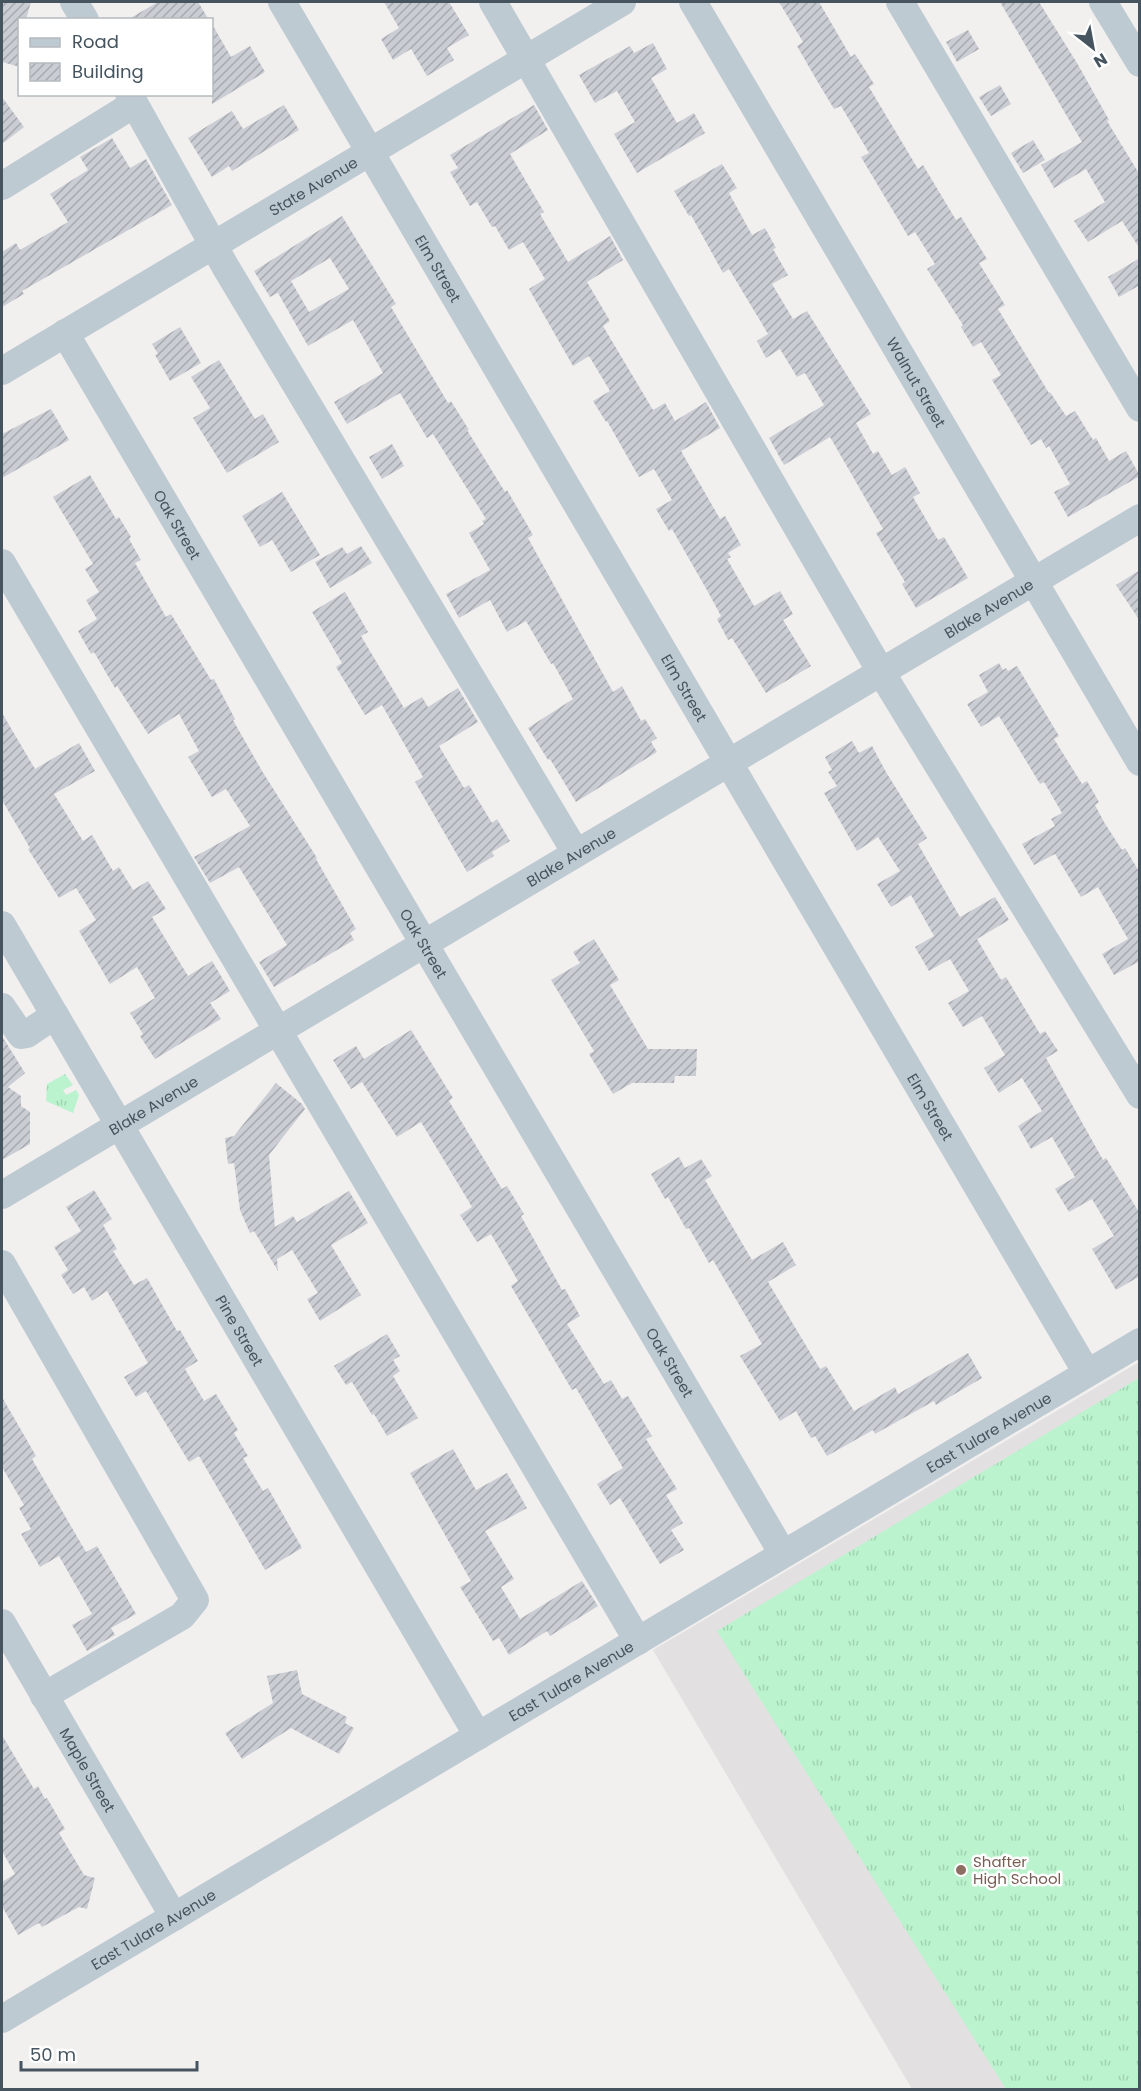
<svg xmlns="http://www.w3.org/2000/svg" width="1141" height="2091" viewBox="0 0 1141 2091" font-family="Poppins,sans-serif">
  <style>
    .education { fill: #e3e0e1 }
    .grass { fill: url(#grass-tufts) }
    .garden { fill: #baf3cd }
    .building { fill: url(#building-hatch); fill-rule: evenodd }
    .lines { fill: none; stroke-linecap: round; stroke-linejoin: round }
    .minor { stroke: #becad2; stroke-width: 28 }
    .education-dot { fill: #8d6e63; stroke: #fff; stroke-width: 2 }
    .labels { text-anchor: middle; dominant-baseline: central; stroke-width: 5; stroke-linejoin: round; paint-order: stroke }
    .street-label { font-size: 15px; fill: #45545e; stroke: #fff }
    .education-label { font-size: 15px; fill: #785e54; stroke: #fff; text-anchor: start }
  </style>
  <defs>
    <pattern id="grass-tufts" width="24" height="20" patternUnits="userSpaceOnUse" patternTransform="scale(1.5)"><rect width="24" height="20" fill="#baf3cd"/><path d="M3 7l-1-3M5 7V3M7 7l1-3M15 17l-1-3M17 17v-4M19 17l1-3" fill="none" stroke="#a1d2b2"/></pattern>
    <pattern id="building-hatch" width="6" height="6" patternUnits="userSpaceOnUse" patternTransform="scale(1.5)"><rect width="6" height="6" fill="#caced4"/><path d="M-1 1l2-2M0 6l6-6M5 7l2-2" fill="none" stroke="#a6aaaf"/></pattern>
  </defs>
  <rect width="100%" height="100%" fill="#f2efef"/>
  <path class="education" d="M1139 1362V2089H912L653 1650Z"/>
  <g class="grass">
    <path d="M65 1074 73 1085 63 1090 66 1095 76 1090 79 1095 73 1113 46 1101 47 1084Z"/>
    <path d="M1139 1378V2089H1006L717 1631Z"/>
  </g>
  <path class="garden" d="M1139 1725H1140L1139 1892C1132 1861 1122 1826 1124 1794 1126 1771 1133 1747 1139 1725Z"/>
  <g class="building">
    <path d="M2 2H31L26 20H20V67L2 62Z"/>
    <path d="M158 2H198L209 20H127Z"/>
    <path d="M384 2H449L469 35 447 48 454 60 427 76 411 49 393 60 381 39 399 28Z"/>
    <path d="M779 2H819L851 57 855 54 874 84 869 87 918 169 923 165 956 220 961 217 987 259 979 263 1005 305 998 309 1049 393 1050 392 1066 416 1075 411 1093 440 1096 438 1109 461 1126 451 1140 476 1068 517 1054 492 1070 484 1049 446 1046 448 1041 439 1031 445 1009 408 992 380 1001 375 981 342 973 347 961 327 963 325 927 269 935 264 915 232 908 236 861 157 869 153 841 106 834 109 816 79 797 46 803 42Z"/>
    <path d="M1000 2H1039L1077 63 1109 120 1107 121 1140 175V249L1122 221 1088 242 1074 221 1105 202 1086 169 1054 188 1041 165 1082 142Z"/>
    <path d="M212 24 231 57 250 46 265 72 212 104Z"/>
    <path d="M968 30 979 49 957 62 946 42Z"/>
    <path d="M653 43 667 69 651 78 677 123 694 113 705 133 637 173 614 134 635 122 617 91 595 103 579 75 630 46 634 53Z"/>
    <path d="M1000 85 1011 104 991 116 979 97Z"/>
    <path d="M2 97 24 127 2 144Z"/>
    <path d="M284 105 299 130 232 171 229 166 212 177 188 138 232 111 243 129Z"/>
    <path d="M534 105 548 130 510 154 544 212 540 214 568 262 610 236 623 260 587 282 610 321 603 326 653 410 665 403 675 421 706 402 720 428 681 451 720 519 725 516 741 545 728 553 731 557 727 559 754 606 780 591 793 614 783 620 811 666 766 693 732 638 728 640 717 619 721 616 708 592 672 529 669 531 656 509 672 500 654 469 639 477 607 421 606 422 593 401 610 391 589 356 573 366 529 289 545 279 523 242 509 250 495 226 492 227 477 202 470 206 450 172 458 168 450 155Z"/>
    <path d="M112 138 130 168 146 159 172 205 22 291 24 294 2 307V252L16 243 20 250 68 222 50 194 88 170 80 157Z"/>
    <path d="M1033 140 1045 160 1023 173 1011 153Z"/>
    <path d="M722 164 737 188 729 193 752 235 765 228 776 248 773 249 788 275 772 284 793 319 807 311 871 414 856 423 873 454 878 451 892 475 905 467 920 493 913 497 938 540 944 537 968 578 916 608 902 584 905 582 876 533 883 529 830 437 784 465 769 438 824 405 805 373 797 377 780 349 766 358 757 341 768 334 729 269 723 273 691 215 689 216 674 191Z"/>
    <path d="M342 216 396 304 391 307 448 403 451 401 469 430H467L505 492 507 490 533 535 528 538 613 692 622 686 641 721 645 719 657 738 651 742 657 752 576 802 550 759 548 760 528 728 573 699 553 663 551 664 526 621 507 632 490 600 459 618 446 594 490 570 469 533 484 524 482 521 486 519 433 434 427 438 400 393 347 424 334 402 383 373 353 320 308 346 278 293 270 297 254 271ZM330 258 349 289 309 312 291 281Z"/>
    <path d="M1140 258V285L1119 297 1108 277Z"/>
    <path d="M180 327 201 363 170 381 155 355 158 354 152 344Z"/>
    <path d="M219 360 255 419 263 414 279 442 227 473 193 418 210 408 191 377Z"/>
    <path d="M51 409 69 440 2 478V434Z"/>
    <path d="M392 444 404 466 382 479 369 457Z"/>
    <path d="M90 475 116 519 119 517 131 537 129 539 141 560 135 563 166 617 171 614 211 680 214 679 235 719 233 720 262 771 317 858 316 859 356 929 350 933 354 940 274 987 259 962 287 945 239 867 210 883 194 857 250 826 226 789 212 797 188 757 199 751 179 714 148 734 117 686 115 688 94 652 91 654 78 631 97 619 86 600 99 592 85 569 93 564 53 497Z"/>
    <path d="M282 492 320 555 291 572 272 540 260 547 242 516Z"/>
    <path d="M361 546 372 563 330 588 315 562 342 547 347 554Z"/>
    <path d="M1140 570V621L1116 585Z"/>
    <path d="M345 592 368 632 361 636 404 708 422 697 428 707 458 688 478 722 439 746 464 788 469 785 492 823 497 819 510 841 492 852 494 856 467 872 415 782 423 777 382 705 365 715 336 667 342 663 312 612Z"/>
    <path d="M999 663 1003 670 1006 668 1008 671 1017 666 1059 736 1054 739 1082 784 1087 781 1099 802 1095 805 1104 822 1122 850 1125 848 1140 873V961L1114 975 1102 954 1128 939 1098 887 1081 897 1055 854 1034 865 1022 844 1055 826 1051 819 1062 813 1044 782 1040 784 999 716 981 727 967 704 988 692 979 675Z"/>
    <path d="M2 713 35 769 79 743 95 771 54 794 83 841 92 835 113 871 119 867 133 890 148 881 166 909 152 917 188 976 212 961 230 991 210 1003 221 1019 155 1059 140 1036 143 1034 130 1013 155 998 137 967 110 984 79 931 96 920 76 888 59 898 28 849 30 848 2 800Z"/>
    <path d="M852 741 859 753 872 746 886 772 927 838 918 844 960 917 995 897 1009 920 977 939 1001 980 1006 977 1040 1034 1045 1031 1058 1051 1046 1058 1103 1160 1106 1158 1140 1214V1276L1116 1290 1092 1249 1114 1236 1092 1199 1069 1212 1055 1189 1075 1177 1052 1137 1031 1149 1018 1126 1042 1111 1022 1078 999 1093 984 1068 1005 1055 982 1016 963 1027 948 1003 969 991 950 959 929 971 915 947 934 936 911 895 891 907 877 884 900 871 878 837 857 851 824 793 837 786 828 772 832 770 825 757Z"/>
    <path d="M594 939 619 980 610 985 648 1049H697L696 1076H675L674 1083H632L613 1094 589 1054 594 1051 551 980 580 963 573 952Z"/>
    <path d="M411 1030 453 1098 449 1101 502 1189 507 1186 524 1214 521 1216 562 1290 565 1289 580 1316 567 1324 604 1384 611 1380 622 1399 628 1396 652 1436 646 1439 677 1489 666 1495 683 1523 671 1530 684 1550 660 1564 620 1498 610 1505 597 1484 623 1468 576 1388 572 1390 511 1286 518 1281 491 1234 477 1242 460 1215 472 1207 421 1122 397 1137 362 1082 351 1089 333 1060 356 1046 364 1059Z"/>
    <path d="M2 1036 25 1073 8 1087 21 1096V1106L30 1112V1144L2 1160Z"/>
    <path d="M276 1083 302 1104 305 1109 269 1155 275 1227 293 1216 297 1222 349 1191 368 1223 331 1245 361 1295 320 1321 307 1299 318 1293 292 1250 277 1259 278 1271 254 1231 250 1233 240 1210 234 1163 228 1164 225 1138 234 1136Z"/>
    <path d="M679 1157 685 1168 701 1159 712 1176 705 1180 752 1260 783 1242 796 1265 768 1282 820 1369 826 1366 854 1411 895 1387 898 1394 968 1353 982 1378 936 1405 934 1401 875 1434 873 1430 827 1456 815 1436 811 1438 796 1411 780 1421 740 1356 762 1344 713 1260 709 1263 689 1228 686 1229 668 1197 665 1199 651 1174Z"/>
    <path d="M94 1190 112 1219 103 1225 117 1249 113 1251 134 1285 147 1278 177 1331 180 1330 198 1361 185 1369 204 1401 216 1394 238 1430 234 1433 248 1456 243 1458 263 1491 268 1488 302 1548 265 1570 199 1456 189 1462 146 1391 136 1397 124 1377 148 1363 107 1291 92 1301 84 1287 73 1294 61 1275 68 1270 54 1247 81 1231 66 1207Z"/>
    <path d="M387 1334 400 1356 393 1360 400 1371 393 1376 418 1418 387 1436 374 1414 372 1415 352 1382 346 1385 334 1366Z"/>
    <path d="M2 1397 36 1456 32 1459 86 1552 97 1546 136 1614 111 1628 115 1635 87 1651 72 1625 92 1614 59 1556 40 1567 21 1534 31 1529 19 1508 24 1505 2 1467Z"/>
    <path d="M453 1449 476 1490 507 1473 527 1508 485 1531 514 1579 501 1587 520 1619 582 1581 598 1606 550 1636 547 1631 509 1655 499 1638 493 1641 460 1587 471 1581 410 1473Z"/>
    <path d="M297 1670 302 1694 347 1717 345 1723 354 1728 339 1754 291 1728 242 1759 225 1733 273 1703 267 1676Z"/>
    <path d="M2 1735 34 1789 38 1786 45 1799 47 1798 65 1829 59 1833 84 1875 95 1878 87 1909 79 1907 42 1927 39 1923 18 1935 2 1906V1882L15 1874 2 1851Z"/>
  </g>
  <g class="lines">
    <g class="minor">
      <path d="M74 2 85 20"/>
      <path id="s1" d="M282 2 1087 1373"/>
      <path d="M493 2 881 672 1140 1095"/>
      <path id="s2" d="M693 2 1140 762"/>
      <path d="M900 2 1140 408"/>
      <path d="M1103 2 1140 63"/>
      <path d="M129 94 225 266 576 853"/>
      <path d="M2 186 134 104"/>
      <path id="s3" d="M65 333 783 1554"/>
      <path id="s4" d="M2 371 622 2"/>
      <path d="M2 563 638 1641"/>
      <path id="s5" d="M2 925 478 1736"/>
      <path d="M2 1007 21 1035 27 1034 55 1015"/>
      <path id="s6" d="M2 1195 1140 518"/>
      <path d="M2 1264 195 1600 182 1616 44 1696"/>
      <path id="s7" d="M2 1623 174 1917"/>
      <path id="s8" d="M2 2019 1140 1342"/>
    </g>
  </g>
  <circle class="education-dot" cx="961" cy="1870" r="6"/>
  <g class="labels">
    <g class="street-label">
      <text stroke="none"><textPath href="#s4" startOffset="362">State Avenue</textPath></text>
      <text stroke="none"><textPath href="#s1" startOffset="309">Elm Street</textPath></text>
      <text stroke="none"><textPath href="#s2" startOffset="441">Walnut Street</textPath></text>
      <text stroke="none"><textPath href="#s3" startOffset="222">Oak Street</textPath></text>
      <text stroke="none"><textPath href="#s6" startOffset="1148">Blake Avenue</textPath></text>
      <text stroke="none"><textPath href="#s1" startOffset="795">Elm Street</textPath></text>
      <text stroke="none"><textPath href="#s6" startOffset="662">Blake Avenue</textPath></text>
      <text stroke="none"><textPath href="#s3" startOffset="708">Oak Street</textPath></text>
      <text stroke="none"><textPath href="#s6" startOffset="176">Blake Avenue</textPath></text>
      <text stroke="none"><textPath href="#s1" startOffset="1281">Elm Street</textPath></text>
      <text stroke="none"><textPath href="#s5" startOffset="470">Pine Street</textPath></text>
      <text stroke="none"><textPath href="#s3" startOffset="1194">Oak Street</textPath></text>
      <text stroke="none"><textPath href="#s8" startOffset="1148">East Tulare Avenue</textPath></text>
      <text stroke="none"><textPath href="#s8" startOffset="662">East Tulare Avenue</textPath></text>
      <text stroke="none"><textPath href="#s7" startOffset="170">Maple Street</textPath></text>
      <text stroke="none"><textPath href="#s8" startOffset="176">East Tulare Avenue</textPath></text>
    </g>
    <g class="education-label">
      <text x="973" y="1861">Shafter<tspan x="973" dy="17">High School</tspan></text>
    </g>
  </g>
  <rect width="1141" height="2091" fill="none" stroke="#45545e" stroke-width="6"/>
  <rect x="18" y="18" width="195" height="78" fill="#ffffff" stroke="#b5bbbf" stroke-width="1.5"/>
  <rect x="30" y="38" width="30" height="9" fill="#becad2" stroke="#b5bbbf" stroke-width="1.5"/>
  <text x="72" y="48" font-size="18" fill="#45545e">Road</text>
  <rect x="30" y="63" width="30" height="18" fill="url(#building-hatch)" stroke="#b5bbbf" stroke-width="1.5"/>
  <text x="72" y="78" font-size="18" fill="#45545e">Building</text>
  <g transform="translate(1093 48) rotate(149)" stroke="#ffffff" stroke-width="4.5" paint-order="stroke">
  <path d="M0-4.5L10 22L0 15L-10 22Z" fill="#45545e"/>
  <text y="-9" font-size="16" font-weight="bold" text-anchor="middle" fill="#45545e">N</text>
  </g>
  <path d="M21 2061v9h176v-9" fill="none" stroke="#45545e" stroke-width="3"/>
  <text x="30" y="2061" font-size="18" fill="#45545e" stroke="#ffffff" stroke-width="4.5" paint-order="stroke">50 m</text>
</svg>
